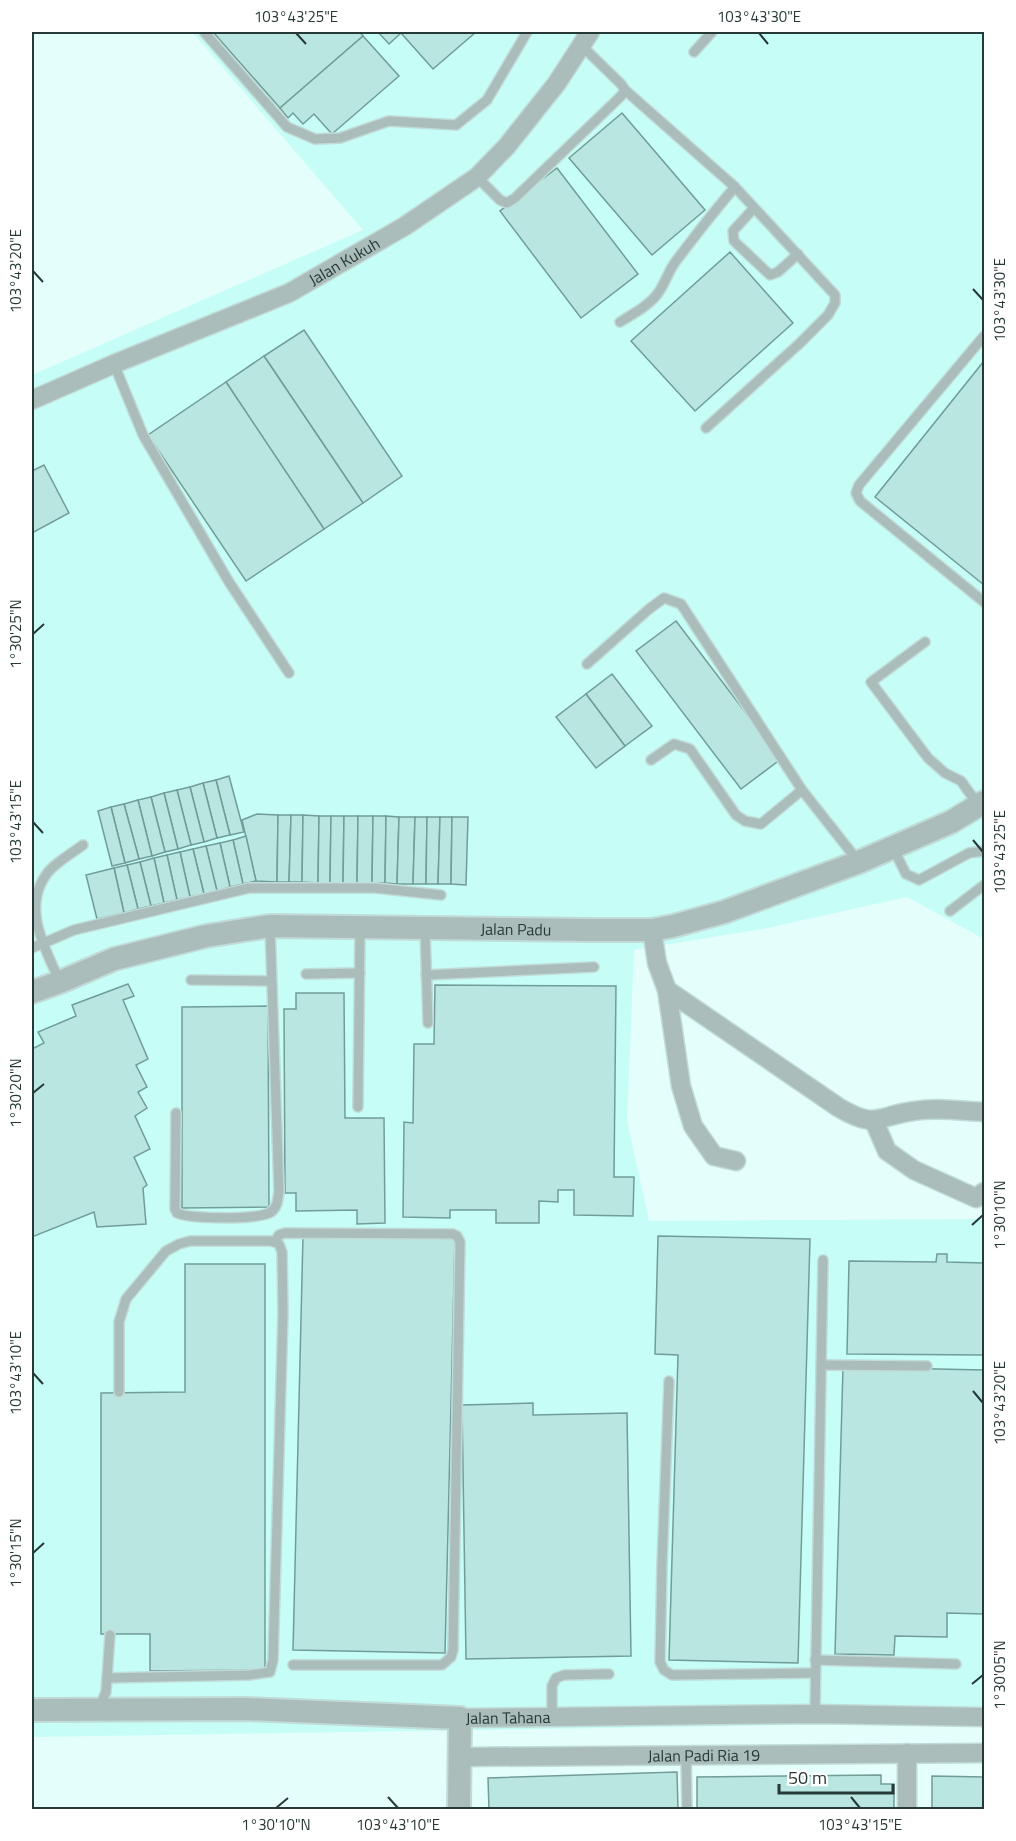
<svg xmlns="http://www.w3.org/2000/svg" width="1016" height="1841" viewBox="0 0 1016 1841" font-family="'Titillium Web',sans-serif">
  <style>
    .built { fill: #c6fef7 }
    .building { fill: #b9e6e1; stroke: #719d98; stroke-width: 1.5 }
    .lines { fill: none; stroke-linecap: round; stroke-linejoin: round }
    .service-casing { stroke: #c1dbd8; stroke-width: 12 }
    .minor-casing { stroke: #c1dbd8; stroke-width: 21 }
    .tertiary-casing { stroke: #c1dbd8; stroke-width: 26 }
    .service { stroke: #aabdba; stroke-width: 9 }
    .minor { stroke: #aabdba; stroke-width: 18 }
    .tertiary { stroke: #aabdba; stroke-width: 22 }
    .ticks { fill: none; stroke: #273937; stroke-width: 2 }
    .labels { text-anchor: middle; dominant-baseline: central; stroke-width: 5; stroke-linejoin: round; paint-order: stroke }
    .street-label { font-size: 16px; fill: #273937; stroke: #fff }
    .neatline { fill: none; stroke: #273937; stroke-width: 2 }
    .ticks-label { font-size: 15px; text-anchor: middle; fill: #273937 }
  </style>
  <rect width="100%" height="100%" fill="#e3fefb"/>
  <path class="built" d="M192 32H984V939L907 897 767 928 634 950 627 1121 649 1221 984 1219V1722L32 1737V375L363 230Z"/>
  <g class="building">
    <path d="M213 32H360L363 36 280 108Z"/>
    <path d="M378 32H402L389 44Z"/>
    <path d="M402 32H476L433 69 401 33Z"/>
    <path d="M363 36 399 76 332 134 314 114 303 124 293 113 288 118 280 108Z"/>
    <path d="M622 113 705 210 652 255 569 158Z"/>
    <path d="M557 168 638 274 581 318 500 211Z"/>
    <path d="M730 252 793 323 695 411 631 341Z"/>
    <path d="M304 330 402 476 363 503 264 356Z"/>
    <path d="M264 356 363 503 324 529 226 382Z"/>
    <path d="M984 361V585L875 497Z"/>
    <path d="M226 382 324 529 246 581 148 435Z"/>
    <path d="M44 465 69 513 32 533V471Z"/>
    <path d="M676 621 781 759 741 789 636 651Z"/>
    <path d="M612 674 652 726 625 746 586 694Z"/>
    <path d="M586 694 625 746 596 768 556 717Z"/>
    <path d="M229 776 244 832 230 835 216 780Z"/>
    <path d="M216 780 230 835 217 838 203 783Z"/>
    <path d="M203 783 217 838 204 842 190 787Z"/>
    <path d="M190 787 204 842 191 845 177 790Z"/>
    <path d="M177 790 191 845 178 849 164 793Z"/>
    <path d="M164 793 178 849 165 852 151 797Z"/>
    <path d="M151 797 165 852 152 856 138 800Z"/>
    <path d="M138 800 152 856 139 859 124 804Z"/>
    <path d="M124 804 139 859 125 863 111 807Z"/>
    <path d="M111 807 125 863 112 866 98 811Z"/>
    <path d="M257 814 278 815 277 882 256 881 242 820Z"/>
    <path d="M278 815H291L289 882H277Z"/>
    <path d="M291 815H303L302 882H289Z"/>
    <path d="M303 815 319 816 318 883 302 882Z"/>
    <path d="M319 816H331L330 883H318Z"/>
    <path d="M331 816H344L343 883H330Z"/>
    <path d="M344 816H358L357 883H343Z"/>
    <path d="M358 816H373L372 883H357Z"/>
    <path d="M373 816H386L385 883H372Z"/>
    <path d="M386 816 399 817 397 884 385 883Z"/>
    <path d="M399 817H415L413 884H397Z"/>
    <path d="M415 817H427L426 884H413Z"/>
    <path d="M427 817H440L438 884H426Z"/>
    <path d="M440 817H452L451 884H438Z"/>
    <path d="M452 817H468L466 885 451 884Z"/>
    <path d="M246 836 256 881 243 884 233 840Z"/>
    <path d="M233 840 243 884 230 887 220 843Z"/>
    <path d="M220 843 230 887 217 891 206 846Z"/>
    <path d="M206 846 217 891 204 894 193 849Z"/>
    <path d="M193 849 204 894 190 897 180 852Z"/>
    <path d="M180 852 190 897 177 900 167 855Z"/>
    <path d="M167 855 177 900 164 903 154 858Z"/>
    <path d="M154 858 164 903 151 906 140 862Z"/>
    <path d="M140 862 151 906 138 909 127 865Z"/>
    <path d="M127 865 138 909 124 913 114 868Z"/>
    <path d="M114 868 124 913 97 919 86 875Z"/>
    <path d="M128 984 134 996 123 1000 148 1059 136 1065 147 1087 138 1092 147 1108 135 1116 150 1149 134 1157 147 1185 143 1188 146 1224 97 1227 94 1212 32 1237V1049L44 1043 38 1032 76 1016 72 1005Z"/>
    <path d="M435 985 616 986 614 1177H634L633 1216 574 1215V1190H558V1202L539 1201V1223H496V1210H450V1218L403 1217 404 1122 413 1123 414 1044H434Z"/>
    <path d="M296 993H344L345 1118H384L385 1223 357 1224V1210L296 1211V1193H285L284 1009H296Z"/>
    <path d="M268 1006 269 1207 182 1208V1007Z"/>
    <path d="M303 1236 455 1238 445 1653 293 1650Z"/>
    <path d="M658 1236 810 1239 798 1663 669 1660 678 1355 655 1354Z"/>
    <path d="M937 1254H947V1262L984 1263V1355L847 1354 849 1261 936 1262Z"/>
    <path d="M185 1264H265V1670L150 1671V1634H101V1393L185 1392Z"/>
    <path d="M843 1367 984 1370V1614L947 1613V1637L895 1636 894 1655 835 1654Z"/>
    <path d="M533 1403V1415L627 1413 631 1656 466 1659 462 1405Z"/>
    <path d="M677 1772 678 1810H489L488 1778Z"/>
    <path d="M881 1775V1784H894V1810H697V1777Z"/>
    <path d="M932 1776 984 1777V1810H932Z"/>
  </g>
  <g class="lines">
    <g class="service-casing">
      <g id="service">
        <path d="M204 32 287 127 315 139 340 138 389 121 456 125 487 100 527 32"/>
        <path d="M694 52 712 32"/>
        <path d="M625 90 735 187 835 295V303L828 315 799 344 706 428"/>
        <path d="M477 177 500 200 507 203 515 198 621 96 625 90 621 84 581 45"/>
        <path d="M754 208 733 231 734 241 770 275 778 272 798 254"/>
        <path d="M620 322C633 314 652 304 660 290 666 281 669 270 676 261 695 236 714 211 735 187"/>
        <path d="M984 336 859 485 856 493 860 501 984 602"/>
        <path d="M114 364 143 435 229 582 289 673"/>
        <path d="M925 642 871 682 928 758 945 773 961 781 979 806"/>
        <path d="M587 664 649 609 664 598 681 604 802 790 858 861"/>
        <path d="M651 760 674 744 690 749 736 815 745 821 761 824 802 790"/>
        <path d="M893 848 906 874 919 880 969 853 984 851"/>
        <path d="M950 911 984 885"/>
        <path d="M425 929 428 1023"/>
        <path d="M32 948 74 930 249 888H375L441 895"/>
        <path d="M306 974 360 973"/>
        <path d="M426 975 594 967"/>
        <path d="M191 980 271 981"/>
        <path d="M60 982C45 948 22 909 46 875 52 865 72 853 83 845"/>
        <path d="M358 1107 360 929"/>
        <path d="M176 1113 175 1209 177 1213C189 1219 260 1220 271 1212 278 1207 278 1198 279 1191L270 926"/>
        <path d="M275 1241 279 1235 285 1233 453 1234 457 1236 460 1242 453 1650 451 1657 442 1665H293"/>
        <path d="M821 1365 927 1366"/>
        <path d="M669 1381 662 1565 660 1662 664 1670 672 1675 815 1673"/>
        <path d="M815 1660 956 1664"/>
        <path d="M107 1678 249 1675 270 1672 273 1660 283 1313 282 1252 279 1244 271 1241H190L179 1244 166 1251 126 1299 119 1322V1392"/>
        <path d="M99 1708 106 1692 110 1635"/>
        <path d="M815 1714 823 1260"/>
        <path d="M552 1717V1686L556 1678 564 1675 609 1674"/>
        <path d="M686 1756 687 1810"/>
      </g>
    </g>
    <g class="minor-casing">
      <g id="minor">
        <path id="s1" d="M32 400 114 364 289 293 405 226 477 177 507 146 557 83 590 32"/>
        <path d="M652 930 657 963 667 990 681 1086 693 1126 714 1156 736 1161"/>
        <path d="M667 990 838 1107C876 1130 876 1116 914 1111 937 1107 961 1111 984 1112"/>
        <path d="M874 1121 887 1151 914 1170 976 1198 984 1192"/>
        <path id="s2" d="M460 1718 815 1714 984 1717"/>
        <path id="s3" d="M460 1757 984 1753"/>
        <path d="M907 1810V1753"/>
      </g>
    </g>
    <g class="tertiary-casing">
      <g id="tertiary">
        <path id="s4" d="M32 992 60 982 114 959 206 936 270 926 588 930H652L673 926 724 912 859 862 951 822 984 802"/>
        <path d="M32 1710 246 1709 460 1718 459 1810"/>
      </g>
    </g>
    <use href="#service" class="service"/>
    <use href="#minor" class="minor"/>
    <use href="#tertiary" class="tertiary"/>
  </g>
  <path class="ticks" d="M296 33 306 44M759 33 768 44M33 271 43 282M973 289 983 300M33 634 44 624M33 822 43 833M973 840 983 852M33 1093 44 1084M972 1225 983 1215M33 1373 43 1384M973 1391 983 1403M33 1553 44 1543M972 1684 983 1675M388 1797 398 1808M851 1797 860 1808M276 1808 288 1798"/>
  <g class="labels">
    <g class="street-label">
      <text stroke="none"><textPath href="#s1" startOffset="342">Jalan Kukuh</textPath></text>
      <text stroke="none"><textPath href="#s4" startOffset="494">Jalan Padu</textPath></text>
      <text stroke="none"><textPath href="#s2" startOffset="48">Jalan Tahana</textPath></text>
      <text stroke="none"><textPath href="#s3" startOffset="244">Jalan Padi Ria 19</textPath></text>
    </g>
  </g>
  <rect width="1016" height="1841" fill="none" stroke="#ffffff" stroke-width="66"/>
  <path d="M779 1784v9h114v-9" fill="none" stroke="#273937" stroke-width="3"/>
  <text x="788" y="1784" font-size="18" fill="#273937" stroke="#ffffff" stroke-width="4.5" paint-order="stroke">50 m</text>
  <rect x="33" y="33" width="950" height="1775" class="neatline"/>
  <g class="ticks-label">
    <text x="296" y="22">103°43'25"E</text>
    <text x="759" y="22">103°43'30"E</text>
    <text transform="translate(16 271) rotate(-90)" y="5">103°43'20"E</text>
    <text transform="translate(1000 300) rotate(-90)" y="5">103°43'30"E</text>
    <text transform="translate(16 634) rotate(-90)" y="5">1°30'25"N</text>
    <text transform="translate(16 822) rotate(-90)" y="5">103°43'15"E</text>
    <text transform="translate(1000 852) rotate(-90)" y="5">103°43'25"E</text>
    <text transform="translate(16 1093) rotate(-90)" y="5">1°30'20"N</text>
    <text transform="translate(1000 1215) rotate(-90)" y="5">1°30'10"N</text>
    <text transform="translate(16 1373) rotate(-90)" y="5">103°43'10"E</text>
    <text transform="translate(1000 1403) rotate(-90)" y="5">103°43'20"E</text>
    <text transform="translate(16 1553) rotate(-90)" y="5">1°30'15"N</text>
    <text transform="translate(1000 1675) rotate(-90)" y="5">1°30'05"N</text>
    <text x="276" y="1830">1°30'10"N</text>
    <text x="398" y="1830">103°43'10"E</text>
    <text x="860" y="1830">103°43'15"E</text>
  </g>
</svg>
